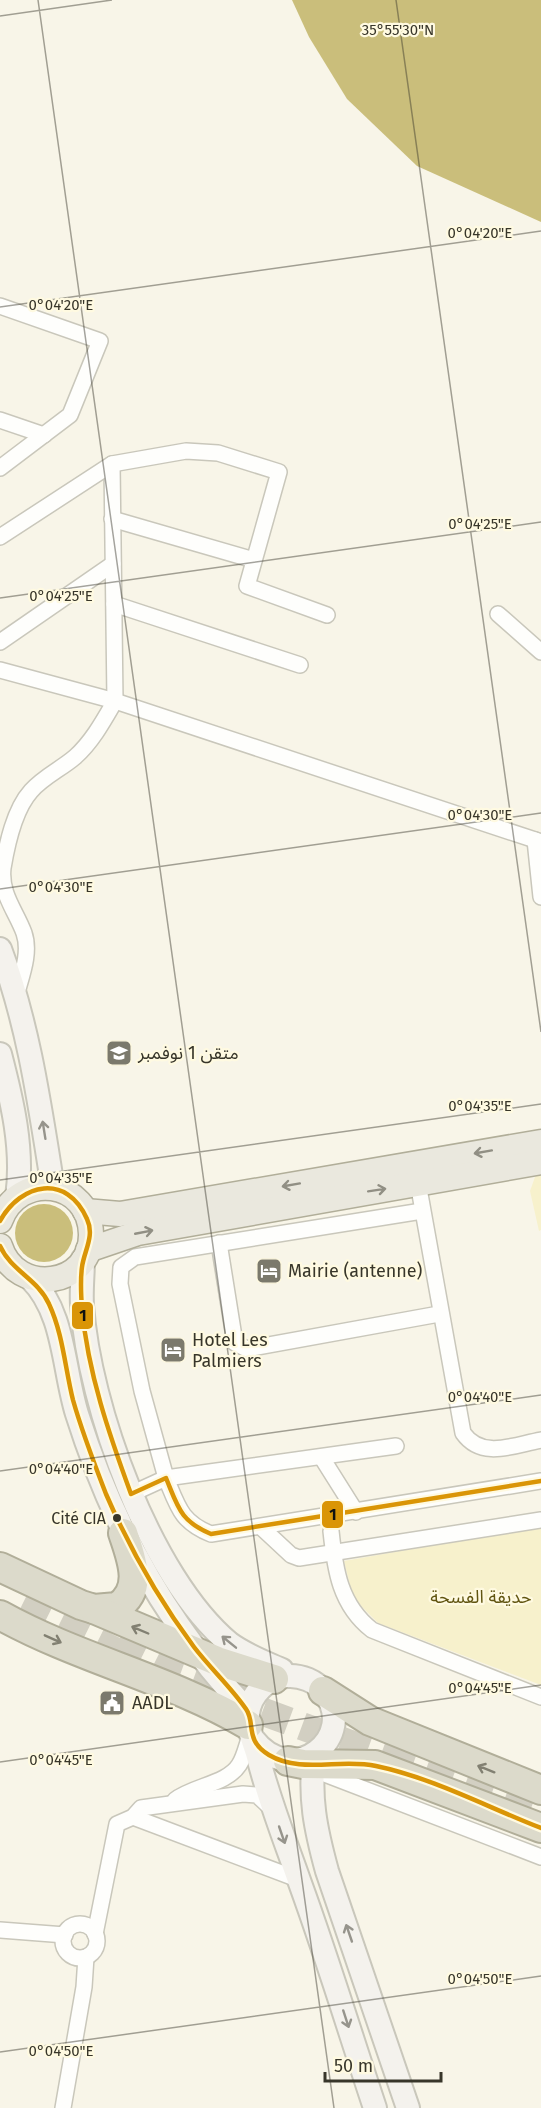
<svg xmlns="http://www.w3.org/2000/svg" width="541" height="2108" viewBox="0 0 541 2108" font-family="'Fira Sans','Noto Sans Arabic',sans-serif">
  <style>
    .green { fill: #f7f1cc }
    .water { fill: #cabe7b }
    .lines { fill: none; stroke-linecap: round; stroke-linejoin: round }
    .highway-tunnel { stroke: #d2cfc2; stroke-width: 28; stroke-dasharray: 28 14; stroke-linecap: butt }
    .street-casing { stroke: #c9c7bb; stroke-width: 18 }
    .secondary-casing { stroke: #c9c7bb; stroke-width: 26 }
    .primary-casing { stroke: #b1ae99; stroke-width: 27 }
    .highway-casing { stroke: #b1ae99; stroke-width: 32 }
    .street { stroke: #fefefc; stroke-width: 15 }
    .secondary { stroke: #f4f2ed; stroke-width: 22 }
    .primary { stroke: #eae8de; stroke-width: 24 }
    .highway { stroke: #dcdacb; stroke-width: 28 }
    .bus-1-casing { stroke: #fffae1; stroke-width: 9 }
    .bus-1 { stroke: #da9506; stroke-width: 4.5 }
    .oneway { stroke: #96948c }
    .oneway2 { stroke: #918f84 }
    .oneway3 { stroke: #828072 }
    .ticks { fill: none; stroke: #38362a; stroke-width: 1.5; stroke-opacity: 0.45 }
    .bus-dot { fill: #38362a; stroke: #fffae1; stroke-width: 2 }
    .labels { text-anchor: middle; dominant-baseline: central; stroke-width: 4.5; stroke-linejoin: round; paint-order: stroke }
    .bus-label { font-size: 16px; fill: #38362a; stroke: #fffae1; text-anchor: end }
    .poi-label { font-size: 18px; fill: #38362a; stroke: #fffae1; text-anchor: start }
    .park-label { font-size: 18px; fill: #615511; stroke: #fffae1 }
    .ticks-label { font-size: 15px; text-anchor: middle; fill: #38362a; stroke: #fffae1; stroke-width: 4.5; stroke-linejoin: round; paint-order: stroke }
    .line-badge { stroke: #fffae1; stroke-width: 2 }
    .pale-badge-label { font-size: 16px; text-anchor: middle; font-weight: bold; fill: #111 }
  </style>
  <rect width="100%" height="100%" fill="#f8f5e8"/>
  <g class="green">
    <path d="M541 1173V1230L539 1231 530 1191 535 1177Z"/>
    <path d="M541 1526V1685L378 1623 353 1598 344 1561Z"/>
  </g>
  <g class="water">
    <path d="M292 0H541V222L417 166 347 99 309 37Z"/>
    <circle cx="44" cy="1233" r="29"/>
  </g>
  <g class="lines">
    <g class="highway-tunnel">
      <path d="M22 1605 133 1660"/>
      <path d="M118 1642 178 1672 244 1696"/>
      <path d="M223 1697 405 1764"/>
      <path d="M388 1751 541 1806"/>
    </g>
    <g class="street-casing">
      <g id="street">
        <path d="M0 306 100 341 70 415 0 468"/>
        <path d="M0 420 44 435"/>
        <path d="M112 519 254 560"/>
        <path d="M0 537 112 464 186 451 218 453 279 472 247 586 327 615"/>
        <path d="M114 604 300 665"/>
        <path d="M498 614 541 652"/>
        <path d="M0 642 113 564"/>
        <path d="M0 670 115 701 541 842"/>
        <path d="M535 840 541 897"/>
        <path d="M16 996C21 977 31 953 24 933 16 911 0 894 3 868 7 844 14 810 31 791 43 777 61 769 75 757 92 742 104 720 115 701L112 464"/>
        <path d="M418 1183 463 1433C482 1460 514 1445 541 1440"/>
        <path d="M219 1243 235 1343 247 1349 439 1314"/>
        <path d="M396 1446 166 1478 142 1391 120 1284 121 1267 135 1257 422 1211"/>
        <path d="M322 1458 356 1512"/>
        <path d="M131 1494 166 1478C178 1507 181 1522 211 1534L541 1481"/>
        <path d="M262 1528 291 1555 299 1558 541 1520"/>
        <path d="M331 1531C335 1570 340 1605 372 1630L541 1697"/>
        <path d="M317 1771 541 1857"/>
        <path d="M175 1800C193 1786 227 1784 239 1765 245 1756 247 1743 251 1733"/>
        <path d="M133 1817 300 1880"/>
        <circle cx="80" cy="1941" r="17"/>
        <path d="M0 1930 65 1935"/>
        <path d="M95 1934 117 1824 133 1817 141 1808 243 1794 257 1795 272 1809"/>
        <path d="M63 2108 84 1987 86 1957"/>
      </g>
    </g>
    <g class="secondary-casing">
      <g id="secondary">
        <path d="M0 949C29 1026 40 1107 53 1188"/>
        <path d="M0 1054C12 1100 24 1150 17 1197"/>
        <path d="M83 1259C83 1274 81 1290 82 1305 89 1406 150 1577 229 1643 245 1655 264 1662 282 1670"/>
        <path d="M30 1278C65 1312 63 1369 77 1414 112 1525 167 1626 248 1711"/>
        <path d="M253 1739C293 1791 359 1736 324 1692 316 1681 301 1675 287 1676 268 1677 250 1694 248 1714 247 1727 253 1740 257 1753 268 1798 285 1840 300 1883 327 1957 350 2033 375 2108"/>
        <path d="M315 1753C308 1795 316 1831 327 1871L408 2108"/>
      </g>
    </g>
    <g class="primary-casing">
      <g id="primary">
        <path d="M85 1211 120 1214 541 1142"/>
        <path d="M0 1221C19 1170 90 1180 91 1234 92 1287 16 1297 0 1246"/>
        <path d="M88 1250 138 1233 541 1162"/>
      </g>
    </g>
    <g class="highway-casing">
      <g id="highway">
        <path d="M0 1567 81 1605 94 1609 117 1607C145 1590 131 1557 123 1533"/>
        <path d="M94 1609 217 1661 274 1679"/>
        <path d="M0 1615C79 1659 170 1679 248 1725"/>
        <path d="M323 1691 370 1721 541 1790"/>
        <path d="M288 1761 303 1764 375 1765 541 1828"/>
      </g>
    </g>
    <use href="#street" class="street"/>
    <use href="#secondary" class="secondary"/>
    <use href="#primary" class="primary"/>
    <use href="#highway" class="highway"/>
    <g class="bus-1-casing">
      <g id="bus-1">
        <path d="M0 1221C21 1183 67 1173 87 1219 95 1236 84 1251 82 1267 80 1281 81 1295 82 1309 88 1373 109 1434 131 1494L166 1478C178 1507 180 1521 211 1534L541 1481"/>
        <path d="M0 1246C11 1271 38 1279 49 1304 63 1334 65 1368 73 1400 82 1432 94 1463 106 1494 129 1547 159 1600 194 1647 210 1668 231 1687 246 1709 256 1723 244 1740 269 1755 301 1774 341 1758 376 1766 433 1778 487 1807 541 1828"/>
      </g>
    </g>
    <use href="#bus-1" class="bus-1"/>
  </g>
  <defs><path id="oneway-shaft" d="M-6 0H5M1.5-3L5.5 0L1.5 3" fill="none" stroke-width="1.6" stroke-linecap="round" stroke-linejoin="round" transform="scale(1.5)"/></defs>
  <g class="oneway">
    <use href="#oneway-shaft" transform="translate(44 1130) rotate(-99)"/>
    <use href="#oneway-shaft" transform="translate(229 1642) rotate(-141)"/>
    <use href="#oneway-shaft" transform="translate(282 1835) rotate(71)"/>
    <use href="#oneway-shaft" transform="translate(349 1933) rotate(-109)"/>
    <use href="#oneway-shaft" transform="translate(346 2019) rotate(72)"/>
  </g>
  <g class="oneway2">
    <use href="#oneway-shaft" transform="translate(483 1152) rotate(170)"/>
    <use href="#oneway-shaft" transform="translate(291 1185) rotate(170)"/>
    <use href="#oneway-shaft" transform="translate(377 1190) rotate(-9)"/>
    <use href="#oneway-shaft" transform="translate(144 1232) rotate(-11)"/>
  </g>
  <g class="oneway3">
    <use href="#oneway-shaft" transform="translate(140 1630) rotate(-157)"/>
    <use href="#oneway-shaft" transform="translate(53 1639) rotate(24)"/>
    <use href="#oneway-shaft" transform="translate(486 1769) rotate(-158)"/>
  </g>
  <path class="ticks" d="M38 0 334 2108M396 0 541 1032M0 16 112 0M0 307 541 231M0 598 541 522M0 889 541 813M0 1180 541 1104M0 1471 541 1395M0 1762 541 1685M0 2052 541 1976"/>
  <defs>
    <g id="school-square" transform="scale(1.35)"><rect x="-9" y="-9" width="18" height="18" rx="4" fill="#7b796c" stroke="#fffae1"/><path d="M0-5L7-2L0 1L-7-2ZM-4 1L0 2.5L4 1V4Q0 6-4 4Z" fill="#fff"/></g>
    <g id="hotel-square" transform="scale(1.35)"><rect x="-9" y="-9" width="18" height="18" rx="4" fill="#7b796c" stroke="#fffae1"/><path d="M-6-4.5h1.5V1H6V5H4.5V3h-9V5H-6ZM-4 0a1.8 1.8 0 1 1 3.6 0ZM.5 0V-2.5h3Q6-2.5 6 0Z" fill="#fff"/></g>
    <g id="civic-square" transform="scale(1.35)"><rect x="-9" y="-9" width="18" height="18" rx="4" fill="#7b796c" stroke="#fffae1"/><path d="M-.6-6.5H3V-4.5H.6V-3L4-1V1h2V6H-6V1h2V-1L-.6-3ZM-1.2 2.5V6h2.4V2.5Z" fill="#fff"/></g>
  </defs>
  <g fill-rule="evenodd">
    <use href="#school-square" x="119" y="1053"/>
    <use href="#hotel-square" x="269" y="1271"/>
    <use href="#hotel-square" x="173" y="1350"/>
    <use href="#civic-square" x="112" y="1703"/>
  </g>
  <circle class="bus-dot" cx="117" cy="1518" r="5"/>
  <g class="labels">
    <g class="bus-label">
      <text x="106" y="1518">Cité CIA</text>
    </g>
    <g class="poi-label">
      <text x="138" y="1053">متقن 1 نوفمبر</text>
      <text x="288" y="1271">Mairie (antenne)</text>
      <text x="192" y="1340">Hotel Les<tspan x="192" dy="21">Palmiers</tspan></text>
      <text x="132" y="1703">AADL</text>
    </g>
    <g class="park-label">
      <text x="481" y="1597">حديقة الفسحة</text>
    </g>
  </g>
  <g class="ticks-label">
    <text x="398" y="35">35°55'30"N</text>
    <text x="480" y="238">0°04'20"E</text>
    <text x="61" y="310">0°04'20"E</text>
    <text x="480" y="529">0°04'25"E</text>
    <text x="61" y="601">0°04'25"E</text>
    <text x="480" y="820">0°04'30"E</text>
    <text x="61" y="892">0°04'30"E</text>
    <text x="480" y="1111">0°04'35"E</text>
    <text x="61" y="1183">0°04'35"E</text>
    <text x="480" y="1402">0°04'40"E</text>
    <text x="61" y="1474">0°04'40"E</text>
    <text x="480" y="1693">0°04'45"E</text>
    <text x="61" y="1765">0°04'45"E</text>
    <text x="480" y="1984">0°04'50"E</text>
    <text x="61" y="2056">0°04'50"E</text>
  </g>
  <g class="line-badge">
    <rect x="71" y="1301" width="23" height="29" rx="6" fill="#da9506"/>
    <rect x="321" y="1500" width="23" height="29" rx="6" fill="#da9506"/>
  </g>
  <g class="pale-badge-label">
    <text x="83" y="1321">1</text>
    <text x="333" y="1520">1</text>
  </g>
  <path d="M325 2072v9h116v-9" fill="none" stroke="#38362a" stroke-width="3"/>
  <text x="334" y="2072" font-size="18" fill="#38362a" stroke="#fffae1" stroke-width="4.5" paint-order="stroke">50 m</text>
</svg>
